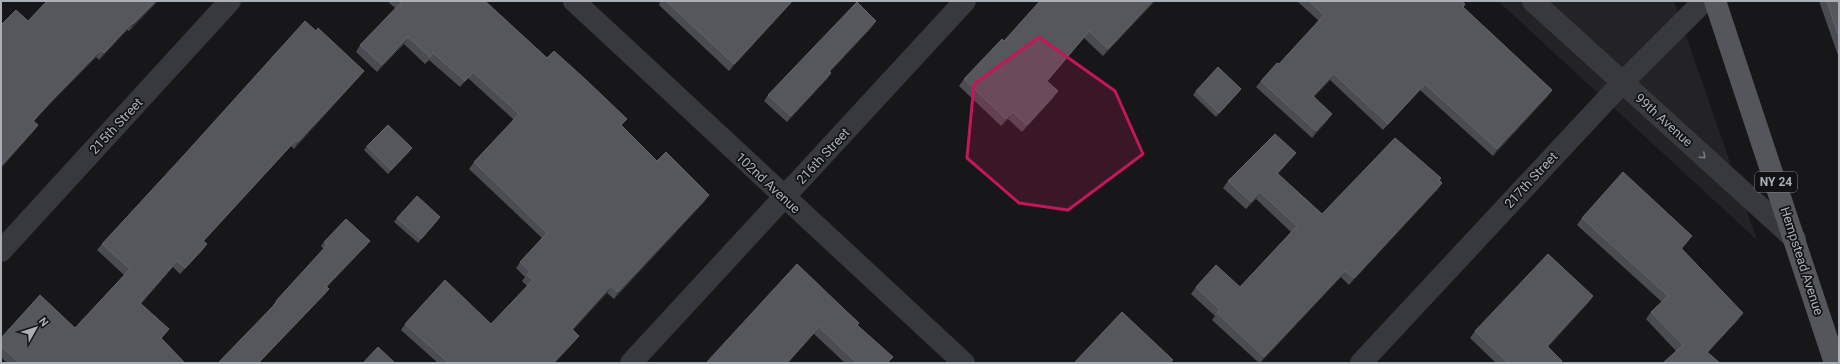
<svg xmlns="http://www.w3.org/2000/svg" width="1840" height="364" viewBox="0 0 1840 364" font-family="Roboto,sans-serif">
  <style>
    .built { fill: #232326 }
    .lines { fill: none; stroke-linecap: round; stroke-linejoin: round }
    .minor { stroke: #38393e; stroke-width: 22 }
    .major { stroke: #55565c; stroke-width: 22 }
    .wall { fill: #4b4c51 }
    .shaded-wall { fill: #323336 }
    .building { fill: #55575c; stroke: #63656a }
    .oneway { stroke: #777a81 }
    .marked { fill: #c2185b; fill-opacity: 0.2; stroke: #c2185b; stroke-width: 3; stroke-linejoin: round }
    .labels { text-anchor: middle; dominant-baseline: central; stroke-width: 3.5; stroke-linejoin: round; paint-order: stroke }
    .shield { fill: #121214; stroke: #7c8087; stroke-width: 1 }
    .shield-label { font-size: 12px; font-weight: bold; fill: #aaafb8 }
    .street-label { font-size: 13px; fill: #aaafb8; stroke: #121214 }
  </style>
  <rect width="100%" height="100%" fill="#171719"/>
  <path class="built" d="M1498 1H1674L1757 240Z"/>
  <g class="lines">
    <g class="minor">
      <path d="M574 1 964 363"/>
      <path d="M1533 1 1795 239"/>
      <path d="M1 251 230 1"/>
      <path d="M631 363 965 1"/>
      <path d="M1361 363 1622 83 1704 1"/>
    </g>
    <path class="major" d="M1715 1 1835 363"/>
  </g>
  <g class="wall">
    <path d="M158 1 129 31 127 30 99 60 96 57 47 107 34 121 38 125 33 132 1 168V25Z"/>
    <path d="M387 1H485L622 126 657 161 705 201 614 299 607 293 573 330 579 336 574 342 555 363H438L401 330 405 324H491L527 286 522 281 525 277 516 268 520 262 542 238 469 169 474 162 514 120 468 78 460 87 429 60 425 64 404 44 377 72 356 52 360 45 395 8Z"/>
    <path d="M657 1H793L729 71 659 5 660 3Z"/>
    <path d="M1155 1 1103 56 1084 38 1047 81 1053 98 1022 132 1008 119 1001 126 959 86 964 79 1004 41Z"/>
    <path d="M1297 1H1461L1465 4 1463 7 1552 90 1548 96 1493 156 1420 90 1383 130 1330 80 1314 97 1327 121 1312 138 1256 87 1261 81 1279 64 1319 21Z"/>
    <path d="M1819 1H1839V58Z"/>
    <path d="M872 27 830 72 831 73 827 79 787 122 764 101 768 95Z"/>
    <path d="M364 71 359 77 294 149 291 146 204 241 207 244 202 251 180 274 173 267 141 304 169 329 161 339 185 363H7L1 357V338L75 328 124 275 97 250 102 244Z"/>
    <path d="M1241 89 1238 93 1216 117 1193 95 1196 91Z"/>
    <path d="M367 146 409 152 388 174 364 150Z"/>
    <path d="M1296 153 1291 159 1278 174 1322 214 1440 180 1442 183 1438 189 1349 285 1341 277 1260 363H1259L1212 320 1215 316 1191 294 1196 287H1240L1291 232 1256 199 1246 209 1223 188 1228 181Z"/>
    <path d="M397 218 437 221 418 243 394 222Z"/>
    <path d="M1582 218 1687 243 1682 249 1738 320 1708 352 1676 351 1646 319 1651 312 1662 302 1577 225Z"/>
    <path d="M324 242 367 245 327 287 326 293 259 363H218L274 306 273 305 276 301 324 249 321 246Z"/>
    <path d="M797 264 858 325 889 363H845L814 334Z"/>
    <path d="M1593 296 1588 303 1548 347 1561 363H1496L1470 338 1475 331Z"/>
  </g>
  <g class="shaded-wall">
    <path d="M156 1H158L129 31 133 24Z"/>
    <path d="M792 1H793L729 71 734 64Z"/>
    <path d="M1153 1H1155L1103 56 1108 49Z"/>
    <path d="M876 21 872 27 825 77 829 71Z"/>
    <path d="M132 23 127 30 99 60 104 53Z"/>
    <path d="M1089 31 1084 38 1042 88 1047 81Z"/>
    <path d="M408 37 404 44 377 72 382 65Z"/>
    <path d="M101 50 96 57 47 107 28 128 33 121 52 100Z"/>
    <path d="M364 71 359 77 294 149 298 142Z"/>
    <path d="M831 73 827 79 787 122 791 116Z"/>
    <path d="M1334 74 1330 80 1308 103 1313 96Z"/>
    <path d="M1425 84 1420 90 1383 130 1388 124Z"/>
    <path d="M1241 89 1238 93 1216 117 1219 113Z"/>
    <path d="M1552 90 1548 96 1493 156 1497 149Z"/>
    <path d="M1058 91 1053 98 1022 132 1027 125Z"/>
    <path d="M1013 112 1008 119 1001 126 1006 119Z"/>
    <path d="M1332 114 1327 121 1312 138 1316 131Z"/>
    <path d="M38 125 33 132 1 168V166Z"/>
    <path d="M296 140 291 146 198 247 203 241Z"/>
    <path d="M412 148 409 152 388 174 391 170Z"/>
    <path d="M1296 153 1291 159 1273 180 1277 173Z"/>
    <path d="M1442 183 1438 189 1349 285 1354 278Z"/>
    <path d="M1260 192 1256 199 1246 209 1251 202Z"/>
    <path d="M709 195 705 201 614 299 618 292Z"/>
    <path d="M440 217 437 221 418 243 421 239Z"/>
    <path d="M1692 236 1687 243 1676 255 1681 248Z"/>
    <path d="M370 241 367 245 323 290 326 286Z"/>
    <path d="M207 244 202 251 180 274 185 268Z"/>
    <path d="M177 261 173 267 135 310 140 303Z"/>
    <path d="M1345 271 1341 277 1260 363 1264 357Z"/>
    <path d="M611 286 607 293 567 336 572 329Z"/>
    <path d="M329 289 326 293 259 363H258Z"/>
    <path d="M1593 296 1588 303 1542 353 1547 346Z"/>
    <path d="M1743 313 1738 320 1702 359 1707 352Z"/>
    <path d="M819 327 814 334 788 363H787Z"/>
    <path d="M579 336 574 342 555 363H553Z"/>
  </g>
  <g class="building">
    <path d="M47 1H156L133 24 132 23 104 53 101 50 52 100 33 121 38 125 1 166V25L16 10 28 21Z"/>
    <path d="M399 1H485L547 58 554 51 584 78 627 119 621 125 657 161 666 152 709 195 618 292 611 286 572 329 579 336 553 363H449L405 324 445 280 491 324 533 280 527 275 530 271 520 262 547 233 474 162 519 114 473 72 465 81 433 53 430 57 408 37 382 65 360 45 401 3Z"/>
    <path d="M666 1H792L734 64Z"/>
    <path d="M1040 1H1153L1108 49 1089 31 1047 81 1058 91 1027 125 1013 112 1006 119 964 79 1002 39 1004 41Z"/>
    <path d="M1309 1H1461L1465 4 1463 7 1552 90 1497 149 1425 84 1388 124 1334 74 1313 96 1332 114 1316 131 1261 81 1277 63 1279 64 1324 15Z"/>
    <path d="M1827 1H1839V37Z"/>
    <path d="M857 2 876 21 829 71 831 73 791 116 768 95Z"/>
    <path d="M305 21 316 31 318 28 364 71 298 142 296 140 203 241 207 244 185 268 177 261 140 303 169 329 161 338 185 363H19L1 346V338L40 295 75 328 130 269 102 244 185 154Z"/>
    <path d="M1218 67 1241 89 1219 113 1196 91Z"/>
    <path d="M388 125 412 148 391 170 367 146Z"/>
    <path d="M1275 134 1296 153 1277 173 1322 214 1395 138 1441 178 1439 180 1442 183 1354 278 1345 271 1264 357 1217 313 1220 310 1196 287 1216 265 1240 287 1297 226 1260 192 1251 202 1228 181Z"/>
    <path d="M1623 172 1692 236 1681 248 1743 313 1707 352 1720 363H1663L1683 345 1651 312 1668 296 1582 218Z"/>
    <path d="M417 196 440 217 421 239 397 218Z"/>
    <path d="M346 219 370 241 326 286 329 289 258 363H218L277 302 276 301 327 245 324 242Z"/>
    <path d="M1548 254 1593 296 1547 346 1562 361 1560 363H1508L1475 331Z"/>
    <path d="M797 264 844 309 859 323 857 325 893 357 887 363H856V362L819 327 787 363H706Z"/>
    <path d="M1122 312 1173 360 1170 363H1074Z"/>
    <path d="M378 347 395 363H363Z"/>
  </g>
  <defs><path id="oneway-chevron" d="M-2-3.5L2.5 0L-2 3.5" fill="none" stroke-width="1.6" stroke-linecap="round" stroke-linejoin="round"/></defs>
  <use class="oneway" href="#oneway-chevron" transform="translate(1703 156) rotate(42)"/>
  <path class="marked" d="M1039 37 1115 91 1143 154 1068 210 1019 203 967 158 974 84Z"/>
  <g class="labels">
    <rect class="shield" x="1755" y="172" width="42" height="20" rx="3"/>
    <g class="shield-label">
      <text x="1776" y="182">NY 24</text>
    </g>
    <g class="street-label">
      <text transform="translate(1664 120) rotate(42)">99th Avenue</text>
      <text transform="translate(116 126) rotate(-47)">215th Street</text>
      <text transform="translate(823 156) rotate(-47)">216th Street</text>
      <text transform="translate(1531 180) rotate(-47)">217th Street</text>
      <text transform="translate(768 183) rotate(43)">102nd Avenue</text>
      <text transform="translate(1802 261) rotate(72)">Hempstead Avenue</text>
    </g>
  </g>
  <rect width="1840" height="364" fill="none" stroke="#aaafb8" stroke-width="4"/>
  <g transform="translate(36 328) rotate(51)" stroke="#121214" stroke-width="3" paint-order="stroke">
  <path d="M0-3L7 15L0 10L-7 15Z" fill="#aaafb8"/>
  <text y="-6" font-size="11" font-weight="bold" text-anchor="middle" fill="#aaafb8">N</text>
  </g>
</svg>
